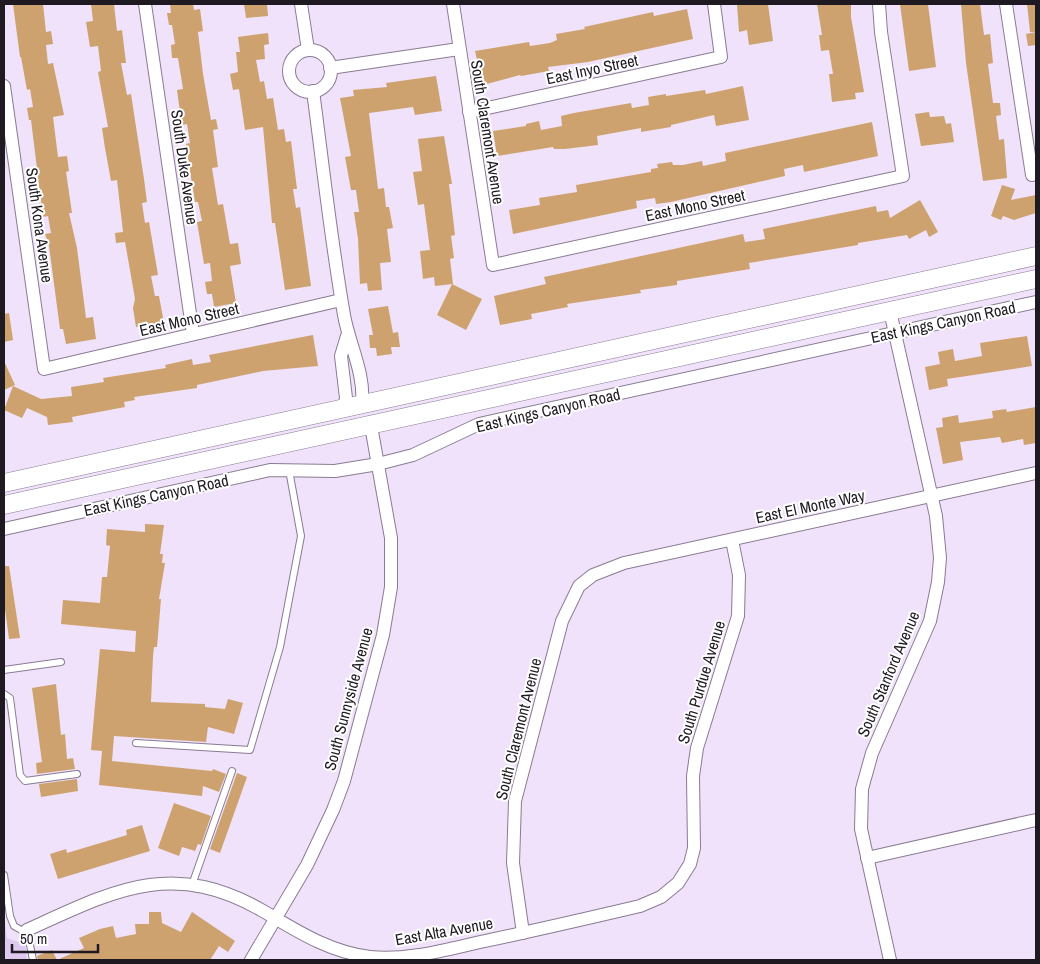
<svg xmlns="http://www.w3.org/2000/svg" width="1040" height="964" viewBox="0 0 1040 964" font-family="'Archivo Narrow',sans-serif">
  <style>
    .green { fill: #dfc9ee }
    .building { fill: #cda26f }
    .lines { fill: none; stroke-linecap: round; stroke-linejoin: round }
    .service-casing { stroke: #897c91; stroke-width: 8 }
    .minor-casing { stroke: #897c91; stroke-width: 14 }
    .secondary-casing { stroke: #897c91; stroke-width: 19 }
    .service { stroke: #fff; stroke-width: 6 }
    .minor { stroke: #fff; stroke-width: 12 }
    .secondary { stroke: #fff; stroke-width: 18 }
    .labels { text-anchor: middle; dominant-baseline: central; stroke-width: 4; stroke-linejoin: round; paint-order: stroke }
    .street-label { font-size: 16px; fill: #1f1a22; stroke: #fff }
  </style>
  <rect width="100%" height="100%" fill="#f0e2fa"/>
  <path class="green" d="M4 915 7 938 25 944 27 960H4Z"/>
  <g class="building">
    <path d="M13 4H43L46 32 51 31 53 44 46 45 48 64 53 63 64 115 53 117 58 157 67 156 69 171 66 172 72 213H69L77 248 86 318 93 317 96 339 66 344 63 329H60L49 246 45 234 51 233 48 216 43 217 31 120H29L27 108 33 107 30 89 27 90 21 57H20Z"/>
    <path d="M91 4H114L117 31 122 30 126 63H121L127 95 131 94 144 179 147 202 142 203 145 223 149 222 158 275 151 276 155 296H159L164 323 136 327 133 308 135 299 127 253 125 242 116 243 115 233 123 232 117 180 111 181 105 148 102 128 108 127 98 72 101 71 98 46 90 47 86 22 93 21Z"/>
    <path d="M170 4H193L194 10 200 9 203 31 198 32 203 74 211 120 216 119 218 129 213 130 218 167 212 168 218 205 223 204 230 244 238 243 241 264 230 266 236 303 214 307 212 294H207L205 282 212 281 210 263 204 264 197 222 202 221 198 202H195L190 171 186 144 190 143 187 124 182 125 180 112 177 90 183 89 178 58H172L171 45 175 44 172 25H169L167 13H171Z"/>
    <path d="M244 4H267L268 16 246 18Z"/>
    <path d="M737 4H768L773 41 749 45 747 30 739 32Z"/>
    <path d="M817 4H851V17L864 92 855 93 856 99 832 102 829 74H833L829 50 821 51 819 35H822Z"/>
    <path d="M900 4H928L936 67 909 71Z"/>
    <path d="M961 4H980L984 35 990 34 993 63 988 64 993 103H1000L1001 115 996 116 999 140 1004 139 1007 178 983 181 966 63Z"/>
    <path d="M1027 4H1036V32H1030Z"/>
    <path d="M687 9 693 39 588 62 548 67 549 71 521 76 520 75 483 85 475 51 529 42 530 46 550 43 557 40 556 34 585 29 584 27 653 12 654 16Z"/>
    <path d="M1036 32V45L1028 46 1026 34Z"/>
    <path d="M268 33 269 44 264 45 265 59 256 60 260 82 264 81 267 99 273 98 278 130 284 129 286 142 291 141 297 189H293L296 208 300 207 311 286 285 290 275 223H272L263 127 245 130 239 89 233 90 230 74 238 72 236 52H240L238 37Z"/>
    <path d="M436 76 442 111 415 115 413 107 369 113 378 189 384 188 386 207H389L393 228 387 229 391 262 380 263 382 290 368 291 367 283 360 284 358 239 354 212H359L356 190H351L345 157 351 156 340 98 354 96 353 90 387 87 386 83Z"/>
    <path d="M743 86 749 120 716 126 714 115 671 125V127L641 132V128L597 136 598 145 565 149H554L553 147 497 156 493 131 526 126V124L539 121 541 130 562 126 561 116 574 113 631 103 632 108 649 105 648 97 666 94V96L705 90 706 94Z"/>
    <path d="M929 112 930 117 944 116 946 124 951 123 954 142 921 146 915 114Z"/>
    <path d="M872 122 878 156 804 172 803 165 784 169 785 176 671 202 656 204 655 198 636 201 637 208 513 234 509 210 540 205 539 198 577 192 576 185 651 172V169L658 168 657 164 672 162 673 165H683L702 161 703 166 726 161 725 153Z"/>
    <path d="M444 136 452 184H449L455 235 451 236 454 258 450 259 453 284 435 286 434 277 423 279 420 251 430 250 424 204 418 205 413 172 422 171 418 139Z"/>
    <path d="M1002 185 1015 189 1011 200 1036 195V213L1014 220 1003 216 1001 220 991 216Z"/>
    <path d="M920 200 938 232 929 237 926 230 909 239 907 235 858 243V245L749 263 750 269 677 281V285L640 290 641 293 567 304 568 307 531 314 532 319 500 325 494 296 546 284 544 277 743 234 745 242 765 239 763 229 876 206 877 212 888 210 890 218Z"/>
    <path d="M452 284 482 299 466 330 437 315Z"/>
    <path d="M388 306 393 333 398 332 400 347H391L392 354 377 356 376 348H370L369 335H373L368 309Z"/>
    <path d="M9 313 13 340 4 342V314Z"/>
    <path d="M313 335 318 366 263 371 197 385V388L134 397 135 400 124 402 125 407 72 417 73 422 48 425 47 417 27 408 22 418 4 410 13 386 41 399 72 396 71 387 104 382 103 378 166 368 165 365 192 359 193 365 211 362 209 355Z"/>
    <path d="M1027 336 1032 366 947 379 948 386 929 390 925 367 940 364 938 352 953 349 955 361 982 356 980 343Z"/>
    <path d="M4 361 15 385 4 390Z"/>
    <path d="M1036 407V443L1024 445 1023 439 1002 443 1000 437 960 442 963 460 943 464 936 428 943 427 942 418 958 415 959 423 993 418 992 411 1006 409 1007 412Z"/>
    <path d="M145 524 164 525 160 554H163L162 563H165L159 599H161L157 647H154L153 656 151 702 205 704V707L225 709 228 699 243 703 234 734 208 727 206 742 114 736 112 761 212 771 213 769 226 774 219 792 203 786 202 796 99 785 102 751 91 750 100 649 135 652 136 631 61 624 63 600 100 603 102 577H107L110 546 106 545 107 529 145 532Z"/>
    <path d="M4 566H9L20 638 9 639 4 602Z"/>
    <path d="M56 684 61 735 65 734 67 759 73 758 75 769 37 774 36 763 42 762 32 688Z"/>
    <path d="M237 773 247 777 220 853 210 849Z"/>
    <path d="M77 779 78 791 41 797 39 784Z"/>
    <path d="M174 803 211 816 201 845 198 844 195 851 182 847 179 856 158 848Z"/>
    <path d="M142 825 150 851 58 879 50 854 66 849 67 853 127 835 126 830Z"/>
    <path d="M149 912H161L162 923 181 932 192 912 235 941 228 952 219 946 210 960H57L84 948 79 938 100 929 113 926 116 938 136 934 135 924H149Z"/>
    <path d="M52 950 57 960H38L37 956Z"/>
  </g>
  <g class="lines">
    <g class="service-casing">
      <g id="service">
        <path d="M4 670 61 662"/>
        <path d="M4 694 10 698 20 775 25 781 77 774"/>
        <path d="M136 743 250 750 280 647 301 536 289 470"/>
        <path d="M4 875 10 916 14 926 23 931 27 930 33 960"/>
        <path d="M192 885 232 771"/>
      </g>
    </g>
    <g class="minor-casing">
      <g id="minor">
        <path d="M145 4 193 334"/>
        <path d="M301 4 308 50"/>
        <path d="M453 4 493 265 903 176 881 32 879 4"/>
        <path d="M1006 4 1032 175 1036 174"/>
        <circle cx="310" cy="71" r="21"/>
        <path d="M330 68 459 49"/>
        <path d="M4 86 44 369 341 300"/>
        <path d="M313 91C323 166 331 241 344 315 349 344 365 373 362 404"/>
        <path d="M469 112 721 57 714 4"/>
        <path d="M890 311 936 516 940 558 938 582 930 621 872 753 862 789 861 829 890 960"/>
        <path d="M344 408 346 398 341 356 347 336"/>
        <path d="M4 529 270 470 335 471 378 464 413 455 479 424 1036 302"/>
        <path d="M867 858 1036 820"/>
        <path d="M27 930C113 891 172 858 263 911 297 931 329 952 370 957 408 961 448 949 485 941 537 930 589 918 640 906L661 897 678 883 690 864 694 848 693 776 697 748 738 616 739 575 732 540"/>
        <path d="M523 933 513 863 515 801 562 621 579 586 593 575 624 563 1036 473"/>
        <path d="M251 960 307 865 333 810 344 781 383 635 391 587V538L371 426"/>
      </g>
    </g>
    <g class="secondary-casing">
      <g id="secondary">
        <path d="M4 483 1036 256"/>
        <path d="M4 505 1036 279"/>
      </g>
    </g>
    <use href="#service" class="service"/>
    <use href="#minor" class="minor"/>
    <use href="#secondary" class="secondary"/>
  </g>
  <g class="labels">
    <g class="street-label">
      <text transform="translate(592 69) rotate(-12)">East Inyo Street</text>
      <text transform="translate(488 132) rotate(81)">South Claremont Avenue</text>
      <text transform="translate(185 167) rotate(82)">South Duke Avenue</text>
      <text transform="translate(695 205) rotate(-12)">East Mono Street</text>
      <text transform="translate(40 225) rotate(82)">South Kona Avenue</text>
      <text transform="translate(189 319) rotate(-13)">East Mono Street</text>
      <text transform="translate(943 322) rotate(-12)">East Kings Canyon Road</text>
      <text transform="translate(548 410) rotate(-13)">East Kings Canyon Road</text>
      <text transform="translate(156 495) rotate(-12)">East Kings Canyon Road</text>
      <text transform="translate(810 506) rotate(-12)">East El Monte Way</text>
      <text transform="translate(888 674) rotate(-67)">South Stanford Avenue</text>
      <text transform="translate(701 682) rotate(-73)">South Purdue Avenue</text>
      <text transform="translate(348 699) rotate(-75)">South Sunnyside Avenue</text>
      <text transform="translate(518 729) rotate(-76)">South Claremont Avenue</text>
      <text transform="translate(444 931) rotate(-10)">East Alta Avenue</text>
    </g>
  </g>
  <rect width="1040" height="964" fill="none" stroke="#1f1a22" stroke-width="10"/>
  <path d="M12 944v8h86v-8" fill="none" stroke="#1f1a22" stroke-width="2.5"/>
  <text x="20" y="944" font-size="15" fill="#1f1a22" stroke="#ffffff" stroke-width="4" paint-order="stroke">50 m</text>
</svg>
